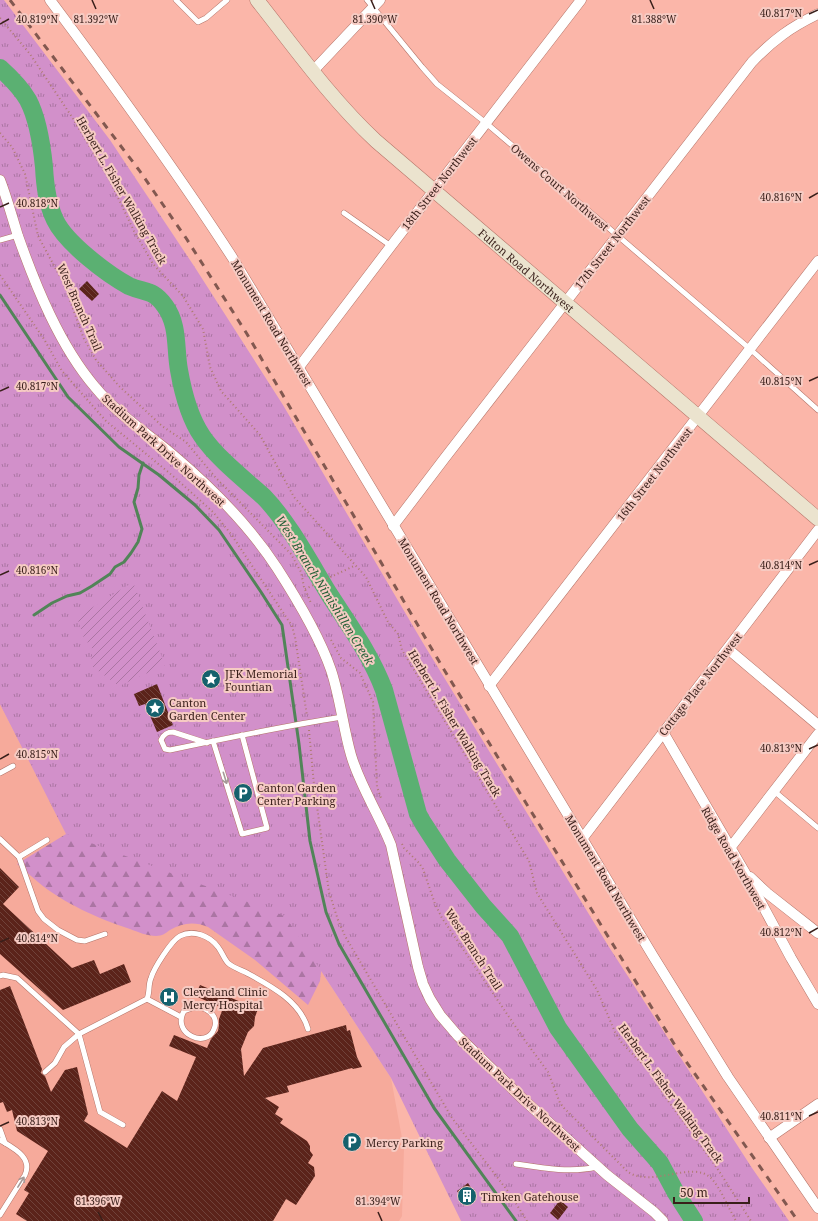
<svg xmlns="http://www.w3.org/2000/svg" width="818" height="1221" viewBox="0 0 818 1221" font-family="'Noto Serif',serif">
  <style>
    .built { fill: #f6aa9b }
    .forest { fill: url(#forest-firs) }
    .park { fill: url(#park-tufts) }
    .garden { fill: url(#garden-furrows) }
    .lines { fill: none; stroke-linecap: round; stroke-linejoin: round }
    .stream { stroke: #518458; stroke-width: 3 }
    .river { stroke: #5bb072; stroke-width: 18 }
    .building { fill: url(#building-back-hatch) }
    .service-casing { stroke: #b47468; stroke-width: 6 }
    .minor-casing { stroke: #b47468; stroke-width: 11 }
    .secondary-casing { stroke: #b47468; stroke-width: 15 }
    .path { stroke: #ae7a70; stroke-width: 2; stroke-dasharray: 1 3; stroke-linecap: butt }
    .service { stroke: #fff; stroke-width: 5 }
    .minor { stroke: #fff; stroke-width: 10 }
    .secondary { stroke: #ebe3ce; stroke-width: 14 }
    .rail { stroke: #825850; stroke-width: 3; stroke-dasharray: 7 7; stroke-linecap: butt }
    .oneway { stroke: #a69a98 }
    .ticks { fill: none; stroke: #391f1a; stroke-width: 1.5 }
    .labels { text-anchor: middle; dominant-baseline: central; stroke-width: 4; stroke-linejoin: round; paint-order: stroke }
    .street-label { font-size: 11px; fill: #391f1a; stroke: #f6cbc3 }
    .poi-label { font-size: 11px; fill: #391f1a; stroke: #f6cbc3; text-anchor: start }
    .water-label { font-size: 12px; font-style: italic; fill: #246037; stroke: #f6cbc3 }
    .ticks-label { font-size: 10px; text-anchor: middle; fill: #391f1a; stroke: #f6cbc3; stroke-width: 4; stroke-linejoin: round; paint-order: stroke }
  </style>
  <defs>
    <pattern id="forest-firs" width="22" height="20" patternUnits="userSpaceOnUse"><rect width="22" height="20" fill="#d290ca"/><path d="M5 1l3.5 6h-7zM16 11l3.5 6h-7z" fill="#ab75a3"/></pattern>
    <pattern id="park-tufts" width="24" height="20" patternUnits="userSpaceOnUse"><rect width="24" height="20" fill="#d290ca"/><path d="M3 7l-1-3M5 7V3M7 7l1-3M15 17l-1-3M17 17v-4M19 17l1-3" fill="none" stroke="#ab75a3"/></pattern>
    <pattern id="garden-furrows" width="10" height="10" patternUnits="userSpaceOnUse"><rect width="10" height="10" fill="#d290ca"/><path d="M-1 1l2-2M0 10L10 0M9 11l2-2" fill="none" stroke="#ab75a3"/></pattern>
    <pattern id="building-back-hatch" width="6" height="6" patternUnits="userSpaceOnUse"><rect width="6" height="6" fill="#5b231a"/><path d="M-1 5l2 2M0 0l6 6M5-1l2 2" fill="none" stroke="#70423a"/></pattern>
  </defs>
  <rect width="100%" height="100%" fill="#fbb6a9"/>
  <path class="built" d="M0 704 67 834 285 916 391 1078 404 1149 402 1216 399 1221H0Z"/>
  <path class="forest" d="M0 280 226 852 323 954 320 981 308 1005 255 960 208 927C194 921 182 923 170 930 166 933 162 936 156 936 147 936 138 932 130 929 99 919 63 903 38 882 31 876 24 870 17 864L66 834 0 704Z"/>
  <path class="park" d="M0 0H4L110 140 194 266 283 405 423 643 609 947 752 1168 789 1221H461L391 1078 285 916 67 834 0 704Z"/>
  <path class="garden" d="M133 582 165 665 119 686 90 665 93 650 83 636 77 617Z"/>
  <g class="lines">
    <g class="stream">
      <path d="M0 295 68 397 119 447 159 475 195 505 219 530 261 592 282 625 299 744 310 841 326 912 339 944 434 1108 516 1221"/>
      <path d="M34 615 52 603 67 596 80 593 92 586 110 574 115 567 124 562 131 553 138 542 142 529 134 502 138 488 139 475 143 463"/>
    </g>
    <path class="river" d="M0 68C10 77 21 88 28 100 37 117 42 147 44 167 45 186 47 203 55 220 66 243 107 274 129 286 145 293 153 289 165 306 179 325 175 349 179 370 183 393 189 417 202 436 216 457 245 480 264 497 289 523 310 563 329 594 349 625 371 655 384 690L418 814 423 823 447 860 483 906 510 936 558 1028 630 1129 660 1163 676 1193 694 1221"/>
  </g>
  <g class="building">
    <path d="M87 281 99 294 92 301 79 289Z"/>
    <path d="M157 684 173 725 157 732 145 704 139 706 134 694Z"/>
    <path d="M0 868 19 887 3 904 72 968 94 960 100 974 124 964 131 982 63 1010 0 954Z"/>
    <path d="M200 985 258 1009 255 1017 254 1026 248 1032 241 1049 244 1076 263 1048 346 1025 347 1031 350 1030 357 1057 362 1067 353 1069 352 1068 287 1086 289 1092 265 1098 279 1107 275 1114 283 1119 280 1123 307 1141 310 1146V1151L313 1155 308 1163 314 1167 315 1176 296 1205 286 1199 273 1221H27L16 1214 29 1193 24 1190 48 1151 17 1131 12 1110 7 1112 3 1102 0 1103V990L10 986 42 1069 41 1073 45 1076 51 1092 65 1070 77 1067 88 1114 84 1121 127 1148 162 1091 177 1101 196 1057 169 1046 174 1035 207 1048 211 1039 218 1031 219 1025V1019L223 1008 195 996Z"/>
    <path d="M468 1183 475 1194 464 1201 457 1191Z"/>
    <path d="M560 1200 568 1207 558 1220 550 1213Z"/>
  </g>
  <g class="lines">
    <g class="service-casing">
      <g id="service">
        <path d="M176 0 198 22 206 18 227 0"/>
        <path d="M367 0 422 67 437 84 486 123 750 349 818 410"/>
        <path d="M344 213 391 246"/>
        <path d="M0 240 18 235"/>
        <path d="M213 741 242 834 267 828 242 735"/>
        <path d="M207 743 173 732C167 732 164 734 161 740L165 749 170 750C227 738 284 726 342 717"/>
        <path d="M0 773 13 766"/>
        <path d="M774 791 818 828"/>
        <path d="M0 839 19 857 47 840"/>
        <path d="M19 857 38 911 44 919 58 930 77 940 85 941 105 934"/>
        <path d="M0 976 3 975 17 978 79 1034 147 999C150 992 148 985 151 978 154 968 171 941 180 936 193 929 210 936 218 947 222 952 224 959 228 963 232 967 241 970 247 973 271 986 300 1001 308 1029"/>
        <path d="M147 999 181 1017"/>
        <path d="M195 1007C202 1007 210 1010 214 1017 216 1021 216 1025 214 1029 207 1049 171 1034 184 1011Z"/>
        <path d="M45 1072 55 1063 64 1047 79 1034 100 1112 123 1125"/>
        <path d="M0 1129 5 1143"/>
        <path d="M0 1140C13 1148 33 1157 25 1175L0 1215"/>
        <path d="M516 1164C542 1168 571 1173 597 1167"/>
      </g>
    </g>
    <g class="minor-casing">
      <g id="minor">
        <path d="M50 0C113 84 175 169 232 257L653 956 728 1077 818 1208"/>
        <path d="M313 71 380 0"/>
        <path d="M0 180C7 198 12 217 18 236 36 287 60 346 95 387 117 414 147 433 173 455 212 488 249 525 277 568 297 599 319 635 331 670 340 697 343 727 351 755 360 786 379 814 391 845L418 967 423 984 430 999 440 1015 458 1036 524 1100 607 1175 654 1212 663 1221"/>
        <path d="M299 367 391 246 581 0"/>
        <path d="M393 526 444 459 752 62C773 40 791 27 818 14"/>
        <path d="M728 649 818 725"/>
        <path d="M489 686 818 261"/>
        <path d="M663 732 744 871 791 958 818 1004"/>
        <path d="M582 839 818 530"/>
        <path d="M730 848 818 734"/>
        <path d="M750 877 767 893 818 933"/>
        <path d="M769 1138 818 1104"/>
      </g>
    </g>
    <g class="secondary-casing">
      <g id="secondary">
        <path id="s1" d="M257 0C295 48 331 99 376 141L818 519"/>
      </g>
    </g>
    <g class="path">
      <path d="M0 18 30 54 72 117 110 181 134 231 153 264 183 296 203 329 210 367 221 391 260 435 294 497 366 577 388 622 398 634 402 650 529 861 537 893 597 990 615 1032 622 1043 648 1070 666 1098 717 1168 751 1221"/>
      <path d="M0 133 12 147 25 174 38 236 64 284 84 339 96 360 119 386 162 426 186 442 216 478 291 554 301 572 304 587 311 603"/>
      <path d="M0 275 44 339 62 371 106 421 173 476 213 512 231 534 292 626 295 637 307 716"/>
      <path d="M305 589 354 566"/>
      <path d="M331 640 341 658 360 673 373 702 377 787 381 798"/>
      <path d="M309 730 314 785 329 892 338 920 345 936 452 1118 510 1194 527 1221"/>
      <path d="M402 844 404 848 419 863 423 869 435 904 442 918 526 1042 548 1072 560 1103 564 1108 628 1172C653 1188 692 1160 711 1178 720 1187 729 1209 736 1221"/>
    </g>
    <use href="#service" class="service"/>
    <use href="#minor" class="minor"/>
    <use href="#secondary" class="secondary"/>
    <path class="rail" d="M10 0 139 170 186 238 247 334 443 668 676 1047 798 1221"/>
  </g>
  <defs><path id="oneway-shaft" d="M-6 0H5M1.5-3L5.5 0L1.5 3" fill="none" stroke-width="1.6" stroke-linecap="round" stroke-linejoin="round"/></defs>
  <g class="oneway">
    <use href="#oneway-shaft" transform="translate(225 778) rotate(73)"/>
    <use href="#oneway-shaft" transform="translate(21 1182) rotate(-58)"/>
  </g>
  <path class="ticks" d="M92 0 96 9M371 0 375 9M650 0 654 9M809 14 818 10M0 24 9 19M809 198 818 193M0 207 9 203M809 381 818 377M0 391 9 387M809 565 818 561M0 575 9 571M809 749 818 745M0 759 9 754M809 933 818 928M0 942 9 938M809 1116 818 1112M0 1126 9 1122M98 1212 103 1221M378 1212 382 1221"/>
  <defs>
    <g id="sight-disc" transform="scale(1)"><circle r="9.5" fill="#15616d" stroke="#f6cbc3"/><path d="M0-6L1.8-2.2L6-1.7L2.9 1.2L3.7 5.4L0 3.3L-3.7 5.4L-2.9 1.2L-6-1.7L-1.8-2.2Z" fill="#fff"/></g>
    <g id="parking-disc" transform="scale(1)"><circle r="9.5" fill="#15616d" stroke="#f6cbc3"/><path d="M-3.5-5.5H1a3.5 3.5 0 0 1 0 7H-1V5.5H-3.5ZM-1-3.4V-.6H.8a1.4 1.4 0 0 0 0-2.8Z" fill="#fff"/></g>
    <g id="hospital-disc" transform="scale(1)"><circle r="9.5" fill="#15616d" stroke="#f6cbc3"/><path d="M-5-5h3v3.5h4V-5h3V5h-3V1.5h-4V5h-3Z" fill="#fff"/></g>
    <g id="building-disc" transform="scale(1)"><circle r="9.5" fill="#15616d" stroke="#f6cbc3"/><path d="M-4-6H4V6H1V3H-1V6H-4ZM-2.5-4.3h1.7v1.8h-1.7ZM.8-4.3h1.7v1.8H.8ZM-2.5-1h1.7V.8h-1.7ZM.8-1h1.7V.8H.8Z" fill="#fff"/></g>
  </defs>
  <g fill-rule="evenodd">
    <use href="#sight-disc" x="211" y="679"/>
    <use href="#sight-disc" x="155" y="708"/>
    <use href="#parking-disc" x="243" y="793"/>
    <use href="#hospital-disc" x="169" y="997"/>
    <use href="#parking-disc" x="352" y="1142"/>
    <use href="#building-disc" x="467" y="1196"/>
  </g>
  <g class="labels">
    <g class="street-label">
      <text transform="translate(439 183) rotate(-52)">18th Street Northwest</text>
      <text transform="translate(560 187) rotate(41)">Owens Court Northwest</text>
      <text transform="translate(122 190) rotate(60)">Herbert L. Fisher Walking Track</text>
      <text transform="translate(612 242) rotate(-52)">17th Street Northwest</text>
      <text stroke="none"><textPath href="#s1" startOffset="383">Fulton Road Northwest</textPath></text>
      <text transform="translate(80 307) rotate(66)">West Branch Trail</text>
      <text transform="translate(272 323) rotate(59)">Monument Road Northwest</text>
      <text transform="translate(164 450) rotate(42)">Stadium Park Drive Northwest</text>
      <text transform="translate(654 474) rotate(-52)">16th Street Northwest</text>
      <text transform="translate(439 601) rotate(59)">Monument Road Northwest</text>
      <text transform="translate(700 684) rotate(-52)">Cottage Place Northwest</text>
      <text transform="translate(455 723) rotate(59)">Herbert L. Fisher Walking Track</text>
      <text transform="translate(734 858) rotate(60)">Ridge Road Northwest</text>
      <text transform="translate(606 878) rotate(59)">Monument Road Northwest</text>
      <text transform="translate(474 949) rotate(57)">West Branch Trail</text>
      <text transform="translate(671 1093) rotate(54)">Herbert L. Fisher Walking Track</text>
      <text transform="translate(520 1094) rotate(43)">Stadium Park Drive Northwest</text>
    </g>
    <g class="poi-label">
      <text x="225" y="673">JFK Memorial<tspan x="225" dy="13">Fountian</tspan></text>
      <text x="169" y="702">Canton<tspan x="169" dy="13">Garden Center</tspan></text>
      <text x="257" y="787">Canton Garden<tspan x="257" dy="13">Center Parking</tspan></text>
      <text x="183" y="991">Cleveland Clinic<tspan x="183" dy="13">Mercy Hospital</tspan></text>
      <text x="366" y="1142">Mercy Parking</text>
      <text x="481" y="1196">Timken Gatehouse</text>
    </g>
    <g class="water-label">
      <text transform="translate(325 590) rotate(58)">West Branch Nimishillen Creek</text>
    </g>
  </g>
  <g class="ticks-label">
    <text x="781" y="17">40.817°N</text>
    <text x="96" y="23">81.392°W</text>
    <text x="375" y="23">81.390°W</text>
    <text x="654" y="23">81.388°W</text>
    <text x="37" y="23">40.819°N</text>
    <text x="781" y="201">40.816°N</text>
    <text x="37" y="207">40.818°N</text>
    <text x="781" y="385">40.815°N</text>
    <text x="37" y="390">40.817°N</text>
    <text x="781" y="569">40.814°N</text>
    <text x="37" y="574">40.816°N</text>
    <text x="781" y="752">40.813°N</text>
    <text x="37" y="758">40.815°N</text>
    <text x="781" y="936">40.812°N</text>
    <text x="37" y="942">40.814°N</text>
    <text x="781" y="1120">40.811°N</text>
    <text x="37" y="1125">40.813°N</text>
    <text x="98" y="1205">81.396°W</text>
    <text x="378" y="1205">81.394°W</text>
  </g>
  <path d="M674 1197v6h75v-6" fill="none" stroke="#391f1a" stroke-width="2"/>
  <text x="680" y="1197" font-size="12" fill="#391f1a" stroke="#f6cbc3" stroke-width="3" paint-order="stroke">50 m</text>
</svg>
